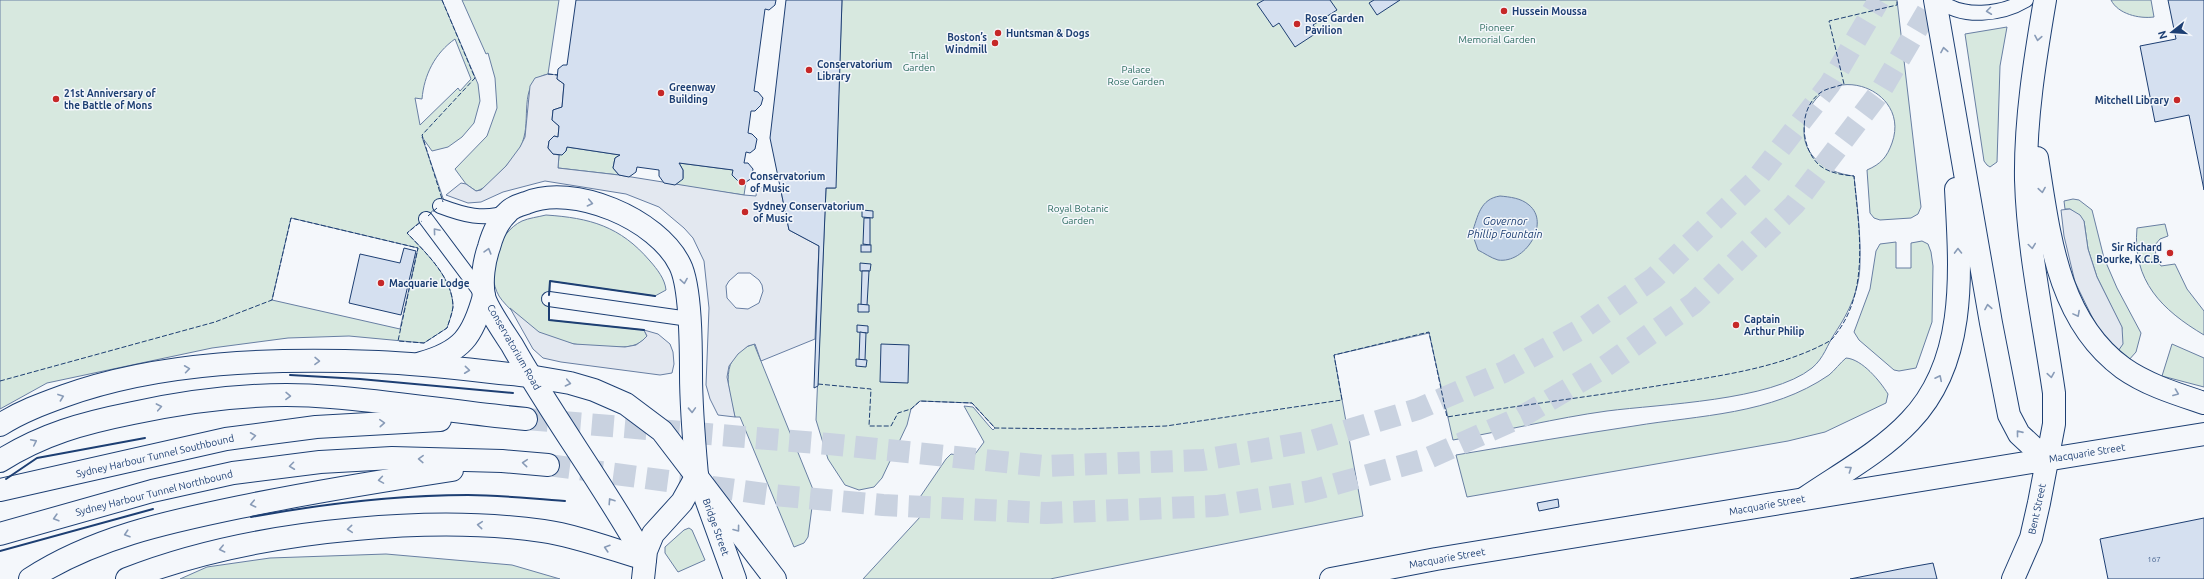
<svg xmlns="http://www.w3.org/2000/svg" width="2204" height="579" viewBox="0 0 2204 579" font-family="Ubuntu,sans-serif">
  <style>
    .green { fill: #d7e8df; stroke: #687fa3; fill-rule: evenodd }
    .parking { fill: #e3e8f0; stroke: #687fa3; fill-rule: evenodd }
    .water { fill: #bed0e5; stroke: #687fa3 }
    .building { fill: #d5e0f0; stroke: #1d3f73 }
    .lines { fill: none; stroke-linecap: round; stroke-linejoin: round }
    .motorway-tunnel { stroke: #c9d2e0; stroke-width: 22; stroke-dasharray: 22 11; stroke-linecap: butt }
    .service-casing { stroke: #1d3f73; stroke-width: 16 }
    .minor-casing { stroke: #1d3f73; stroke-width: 24 }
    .tertiary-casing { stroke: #1d3f73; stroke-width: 24 }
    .secondary-casing { stroke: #1d3f73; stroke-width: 24 }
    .motorway-casing { stroke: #1d3f73; stroke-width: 24 }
    .service { stroke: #f4f7fb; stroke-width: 14 }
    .minor { stroke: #f4f7fb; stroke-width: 22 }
    .tertiary { stroke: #f4f7fb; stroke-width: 22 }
    .secondary { stroke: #f4f7fb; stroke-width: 22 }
    .motorway { stroke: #f4f7fb; stroke-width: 22 }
    .fence { stroke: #1d3f73; stroke-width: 1; stroke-dasharray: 5 2; stroke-linecap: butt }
    .wall { stroke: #1d3f73; stroke-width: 2 }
    .oneway { stroke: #889bb7 }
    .poi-dot { fill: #c62828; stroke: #f4f7fb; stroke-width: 1.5 }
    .labels { text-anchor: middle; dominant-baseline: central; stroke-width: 3; stroke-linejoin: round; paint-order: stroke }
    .number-label { font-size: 8px; fill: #4b6792 }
    .poi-label { font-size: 10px; font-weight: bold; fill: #1d3f73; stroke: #f4f7fb; text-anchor: start }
    .park-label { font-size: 10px; fill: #2c6c60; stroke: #f4f7fb }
    .street-label { font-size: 10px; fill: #1d3f73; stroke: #f4f7fb }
    .water-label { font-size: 11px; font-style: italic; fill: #1d3f73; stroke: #f4f7fb }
  </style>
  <rect width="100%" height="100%" fill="#f4f7fb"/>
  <g class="green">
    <path d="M0 0H442L478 84 480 101 474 123 462 137 448 147 432 151 422 137 444 201 407 233C426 253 453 278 453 307 452 314 449 322 447 328L424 343 349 336 288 338 212 348 47 383 0 409ZM455 39 471 79 460 91 458 88 420 125 415 98 422 99C424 75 435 53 455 39ZM291 218 418 248 400 329 272 300Z"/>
    <path d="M462 0H559L548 74C519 80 530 115 524 137 521 152 508 164 498 174 491 181 485 189 476 191L466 184 455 169 487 136 497 108 495 78 488 53 486 54Z"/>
    <path d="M842 0H1897L1921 207 1918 214 1911 218 1880 220 1874 218 1870 213 1867 170C1881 164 1887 157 1892 143 1912 88 1824 57 1806 118 1796 152 1824 173 1854 176 1857 205 1861 235 1860 263 1860 289 1849 312 1835 333 1827 345 1824 358 1812 368 1771 401 1661 404 1607 411 1556 418 1504 431 1453 440L1429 333 1334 355 1363 516 1050 579H863L921 516 913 510 916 503 946 459 951 454 957 455 967 465 984 442 964 406 973 407 990 427 993 430 995 428 972 403 920 401 911 409 907 425 882 478 874 487 859 490 845 485 828 459 816 420 826 188H835Z"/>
    <path d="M2111 0H2151L2154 17C2139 19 2118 14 2111 0Z"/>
    <path d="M2007 27 2000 66 1997 162 1990 167 1987 165 1984 161 1965 34Z"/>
    <path d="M567 147 620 155 615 158 613 168 619 175 558 168 559 155 566 151Z"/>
    <path d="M679 163 733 170 746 182 744 195 675 185 683 178V170Z"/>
    <path d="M2073 199 2079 200 2092 210 2104 258 2117 288 2141 333 2136 352 2128 361 2118 352 2122 328 2097 277 2088 249 2084 221 2070 209H2065L2064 201Z"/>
    <path d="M546 215C590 218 620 226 650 261 657 269 665 279 666 290L655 296 550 281 549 320 644 330 647 336C637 349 622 347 608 347 585 347 560 343 539 333 529 327 505 306 499 296 485 272 497 233 522 221 529 218 538 217 546 215Z"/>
    <path d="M2165 224 2168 236 2160 239 2155 245 2156 258 2161 266 2175 264 2187 289 2204 311V335C2162 310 2132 281 2137 228Z"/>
    <path d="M1922 241 1928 244 1931 252 1933 266 1932 322 1916 368 1899 371 1894 370 1859 340 1854 332 1870 289 1876 251 1880 244 1896 242V268H1911V243Z"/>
    <path d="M754 344 814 492 808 537 804 543 794 547 740 417H735C728 390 718 355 754 344Z"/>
    <path d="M2172 344 2204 358V387L2162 376Z"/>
    <path d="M1846 358C1862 359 1880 381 1888 394L1886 403 1825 432 1788 441 1467 497 1456 455C1515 445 1574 435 1634 426 1700 415 1771 415 1829 375 1835 370 1840 363 1846 358Z"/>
    <path d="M689 528 692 530 705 560 678 572 665 553V547L684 530Z"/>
    <path d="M386 554 512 565 560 579H180L207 567 270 558Z"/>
  </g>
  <g class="parking">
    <path d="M548 74 558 75 557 79 564 84 562 107 553 110 552 120 559 126 558 137 554 136 549 141 548 148 553 154 559 155 558 168 619 175 744 195 756 196 757 187 781 191 789 230 819 246 815 339 761 361 755 344 748 346 738 354 729 366 727 377 735 417 718 415 710 399 706 385 709 308 704 261 693 238 684 228 659 207 626 194 545 181 503 192 481 202 468 203 446 195 461 183 466 184 476 191 481 190 506 166 520 147 525 137 530 86 535 78ZM738 273H750L759 280 762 285 763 291 759 303 748 309 736 308 727 298 726 286 729 281Z"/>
    <path d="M2070 209 2080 215 2084 221 2088 249 2097 277 2122 327 2123 344 2116 354 2096 325 2075 282 2064 236 2061 210Z"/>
    <path d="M510 308 539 332 574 344 625 347 636 345 643 340 647 336 644 330 658 334 670 344 673 352 674 364 672 373 660 375 561 362 543 358 533 349Z"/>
  </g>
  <path class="water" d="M1500 196C1510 197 1521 198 1529 205 1551 223 1525 264 1498 260 1491 258 1484 253 1478 250L1472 233C1478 216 1480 199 1500 196Z"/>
  <g class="building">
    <path d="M576 0H776L775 5 769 10 765 9 754 91 758 92 763 98 761 105 755 111H751L748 133 752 134 757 139 755 149 750 153 746 152 744 163H748L753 169 752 178 746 182 738 181 732 175 733 170 679 163 683 170V179L675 185 664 183 659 176V170L637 167 636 172 629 177 619 175 613 168 615 158 620 155 567 147 566 151 562 155 553 154 548 148 549 141 554 136 558 137 559 126 552 120 553 110 562 107 564 84 557 79 558 69 563 65H567Z"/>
    <path d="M786 0H842L836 188H826L818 386 814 388 819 246 789 230 770 138Z"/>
    <path d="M1264 0H1330L1337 10 1313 25 1318 32 1295 47 1279 23 1273 27 1257 4Z"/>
    <path d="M1374 0H1400L1377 15 1369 3Z"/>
    <path d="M2168 0H2204V190L2189 115 2155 122 2140 46 2176 39Z"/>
    <path d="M862 210 873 211V218L862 217Z"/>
    <path d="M864 218H870V245L863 244Z"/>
    <rect x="861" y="245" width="10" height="7"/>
    <path d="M404 248 416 251 401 315 349 303 360 254 400 263Z"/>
    <path d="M860 263 871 264 870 271H860Z"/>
    <path d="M862 271H869L867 305H861Z"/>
    <path d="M858 304 869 305V312H858Z"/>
    <path d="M857 325 868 326V333L857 332Z"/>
    <path d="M860 332 866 333 865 360H859Z"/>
    <path d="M881 344 909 345 908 383 880 382Z"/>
    <path d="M856 359 867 360 866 367 856 366Z"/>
    <path d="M1558 499 1559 507 1539 511 1537 503Z"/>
    <path d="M2204 518V579H2108L2100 539Z"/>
    <path d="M1933 563 1937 579H1850L1905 568Z"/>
  </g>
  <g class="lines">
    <g class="motorway-tunnel">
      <path d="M526 419 829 444 1044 466 1203 460 1312 441 1418 409 1504 372 1583 328 1654 278 1755 181 1830 84 1879 0"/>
      <path d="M548 465 773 495 883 505 1046 513 1217 506 1310 491 1426 459 1521 417 1600 370 1694 303 1794 205 1880 92 1934 0"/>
    </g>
    <g class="service-casing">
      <g id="service">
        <path d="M1939 0C1962 19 2001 15 2026 0"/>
        <path d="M440 206C461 214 486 222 508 211"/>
        <path d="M426 219 482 294"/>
        <path d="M549 299 689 319"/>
      </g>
    </g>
    <g class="minor-casing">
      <path id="minor" d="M645 559C604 485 553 418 512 345 505 334 486 307 484 296 481 281 484 261 489 247 492 236 498 221 508 212 512 207 520 205 526 203 573 183 658 219 680 265 691 287 691 347 691 374 691 408 694 441 697 475"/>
    </g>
    <g class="tertiary-casing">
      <g id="tertiary">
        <path d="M2037 158C2049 233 2057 320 2123 368 2147 385 2177 394 2204 403"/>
        <path d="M2013 579 2031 538 2039 503 2054 424V393C2044 323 2028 251 2026 180 2025 120 2035 59 2045 0"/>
      </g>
    </g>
    <g class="secondary-casing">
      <g id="secondary">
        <path d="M529 376 570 383 594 390 626 404 662 431 775 579"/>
        <path d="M706 499 735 579"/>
        <path d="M643 579 646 551 653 534 682 502 697 475"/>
        <path d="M1331 579 1436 559 2204 434"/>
      </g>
    </g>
    <g class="motorway-casing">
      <g id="motorway">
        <path d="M1935 0 1991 323 2009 415 2019 434 2047 460"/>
        <path d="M421 363C462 352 473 336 484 296"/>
        <path d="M0 425C20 412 42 404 64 396 161 361 276 358 378 362 429 364 479 371 529 376"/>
        <path d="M0 461C43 434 83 423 133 413 198 399 264 391 331 397 396 402 461 413 526 419"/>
        <path d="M0 490 226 439 316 427 440 420"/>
        <path d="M1805 498C1840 474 1881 452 1910 421 1969 360 1960 267 1956 189"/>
        <path d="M0 534 152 491 233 473 320 462 392 458 502 461 548 465"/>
        <path d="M30 579C93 538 167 522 240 507 311 492 381 481 452 470"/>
        <path d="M127 579C201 550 278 536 356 529 419 523 480 522 543 531 577 536 611 549 645 559"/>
      </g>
    </g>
    <use href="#service" class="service"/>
    <use href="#minor" class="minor"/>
    <use href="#tertiary" class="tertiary"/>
    <use href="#secondary" class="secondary"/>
    <use href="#motorway" class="motorway"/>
    <g class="fence">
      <path d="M442 0 475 78 422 135 443 202"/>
      <path d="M548 74 558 75"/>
      <path d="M428 216 437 208"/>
      <path d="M0 381 215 322 272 300 291 218 418 248 398 341 424 343 447 328C449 322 452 314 453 307 453 278 426 253 407 233L422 221"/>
      <path d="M818 384 871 389 869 426H891L898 413 911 409 920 401 972 403 995 428 1077 429 1166 426 1342 400 1334 355 1429 332 1447 417C1521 405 1596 396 1669 384 1719 376 1770 369 1816 348 1821 345 1828 343 1832 339 1871 294 1859 231 1854 176 1842 175 1829 173 1819 165 1800 147 1798 109 1820 93 1826 88 1837 87 1844 84L1829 21 1897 5V0"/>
    </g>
    <g class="wall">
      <path d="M549 295 550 281 655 296"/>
      <path d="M549 303V320L644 330"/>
      <path d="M290 375 360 379 513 393"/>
      <path d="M6 479 37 458 145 438"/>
      <path d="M251 517C322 504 395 495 468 495 500 495 533 499 565 501"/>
      <path d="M0 551 153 509"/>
    </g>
  </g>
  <defs><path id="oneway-chevron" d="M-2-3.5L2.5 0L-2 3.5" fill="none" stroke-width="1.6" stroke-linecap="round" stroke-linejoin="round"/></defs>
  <g class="oneway">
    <use href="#oneway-chevron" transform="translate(1989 11) rotate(173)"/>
    <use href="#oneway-chevron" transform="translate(2038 38) rotate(100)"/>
    <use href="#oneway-chevron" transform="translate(1944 50) rotate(-100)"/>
    <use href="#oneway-chevron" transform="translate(2042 190) rotate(81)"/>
    <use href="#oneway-chevron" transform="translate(590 203) rotate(12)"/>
    <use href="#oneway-chevron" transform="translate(436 231) rotate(-130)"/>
    <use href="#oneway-chevron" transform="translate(2032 246) rotate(82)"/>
    <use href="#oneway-chevron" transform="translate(488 251) rotate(-74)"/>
    <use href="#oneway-chevron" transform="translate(1958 251) rotate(-91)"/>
    <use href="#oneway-chevron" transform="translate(684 281) rotate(81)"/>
    <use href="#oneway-chevron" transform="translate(1988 307) rotate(-100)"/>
    <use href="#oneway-chevron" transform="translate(2077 314) rotate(62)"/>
    <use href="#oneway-chevron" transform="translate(317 361) rotate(1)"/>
    <use href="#oneway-chevron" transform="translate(187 369) rotate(-8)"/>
    <use href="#oneway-chevron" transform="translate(467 370) rotate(6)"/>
    <use href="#oneway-chevron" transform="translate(2051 375) rotate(81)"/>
    <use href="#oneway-chevron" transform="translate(1939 378) rotate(-64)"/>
    <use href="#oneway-chevron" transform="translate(568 383) rotate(12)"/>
    <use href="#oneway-chevron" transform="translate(2176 393) rotate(21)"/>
    <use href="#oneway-chevron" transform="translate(288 396) rotate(1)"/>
    <use href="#oneway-chevron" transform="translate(61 397) rotate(-20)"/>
    <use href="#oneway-chevron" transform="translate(159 407) rotate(-11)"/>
    <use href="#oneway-chevron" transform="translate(692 410) rotate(88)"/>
    <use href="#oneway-chevron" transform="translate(382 423) rotate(-4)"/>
    <use href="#oneway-chevron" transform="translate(2019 433) rotate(-129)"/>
    <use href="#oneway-chevron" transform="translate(253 436) rotate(-8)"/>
    <use href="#oneway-chevron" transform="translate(34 442) rotate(-26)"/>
    <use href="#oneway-chevron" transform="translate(421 459) rotate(-178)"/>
    <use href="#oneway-chevron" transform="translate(525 463) rotate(-175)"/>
    <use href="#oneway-chevron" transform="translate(292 466) rotate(173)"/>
    <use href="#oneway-chevron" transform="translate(1849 469) rotate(-34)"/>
    <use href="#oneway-chevron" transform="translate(381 480) rotate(171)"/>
    <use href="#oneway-chevron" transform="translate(611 501) rotate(-123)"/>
    <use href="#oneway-chevron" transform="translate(253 504) rotate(168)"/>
    <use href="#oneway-chevron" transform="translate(56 518) rotate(164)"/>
    <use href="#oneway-chevron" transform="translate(480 525) rotate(-175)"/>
    <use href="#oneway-chevron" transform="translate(350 529) rotate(175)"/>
    <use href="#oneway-chevron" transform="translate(737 529) rotate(53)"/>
    <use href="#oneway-chevron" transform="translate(127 534) rotate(162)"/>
    <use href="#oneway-chevron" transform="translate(607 548) rotate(-163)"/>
    <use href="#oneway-chevron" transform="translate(222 549) rotate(167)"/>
  </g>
  <g class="poi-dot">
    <circle cx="1504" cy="11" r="4"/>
    <circle cx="1297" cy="24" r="4"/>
    <circle cx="998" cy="33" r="4"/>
    <circle cx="995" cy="43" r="4"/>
    <circle cx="809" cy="70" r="4"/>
    <circle cx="661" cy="93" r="4"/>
    <circle cx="56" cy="99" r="4"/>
    <circle cx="2177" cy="100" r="4"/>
    <circle cx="742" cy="182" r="4"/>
    <circle cx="745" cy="212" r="4"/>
    <circle cx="2170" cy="253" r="4"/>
    <circle cx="381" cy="283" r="4"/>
    <circle cx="1736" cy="325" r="4"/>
  </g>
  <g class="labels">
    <g class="number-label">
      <text x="2154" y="559">167</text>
    </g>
    <g class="poi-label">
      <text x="1512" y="11">Hussein Moussa</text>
      <text x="1305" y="18">Rose Garden<tspan x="1305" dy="12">Pavilion</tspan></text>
      <text x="1006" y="33">Huntsman &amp; Dogs</text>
      <text x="987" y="37" text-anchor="end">Boston’s<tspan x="987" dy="12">Windmill</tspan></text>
      <text x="817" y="64">Conservatorium<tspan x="817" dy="12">Library</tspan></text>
      <text x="669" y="87">Greenway<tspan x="669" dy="12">Building</tspan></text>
      <text x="64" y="93">21st Anniversary of<tspan x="64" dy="12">the Battle of Mons</tspan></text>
      <text x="2169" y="100" text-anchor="end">Mitchell Library</text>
      <text x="750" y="176">Conservatorium<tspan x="750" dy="12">of Music</tspan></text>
      <text x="753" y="206">Sydney Conservatorium<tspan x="753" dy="12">of Music</tspan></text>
      <text x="2162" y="247" text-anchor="end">Sir Richard<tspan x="2162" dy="12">Bourke, K.C.B.</tspan></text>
      <text x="389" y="283">Macquarie Lodge</text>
      <text x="1744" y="319">Captain<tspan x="1744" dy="12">Arthur Philip</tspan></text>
    </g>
    <g class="park-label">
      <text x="1497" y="27">Pioneer<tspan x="1497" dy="12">Memorial Garden</tspan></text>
      <text x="919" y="55">Trial<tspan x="919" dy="12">Garden</tspan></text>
      <text x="1136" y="69">Palace<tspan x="1136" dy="12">Rose Garden</tspan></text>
      <text x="1078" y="208">Royal Botanic<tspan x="1078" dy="12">Garden</tspan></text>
    </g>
    <g class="street-label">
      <text transform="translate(514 347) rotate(60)">Conservatorium Road</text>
      <text transform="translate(2087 453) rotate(-9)">Macquarie Street</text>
      <text transform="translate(155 456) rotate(-13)">Sydney Harbour Tunnel Southbound</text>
      <text transform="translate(154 493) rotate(-14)">Sydney Harbour Tunnel Northbound</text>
      <text transform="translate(1767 505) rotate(-10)">Macquarie Street</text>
      <text transform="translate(2037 509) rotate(-78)">Bent Street</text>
      <text transform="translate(716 527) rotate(70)">Bridge Street</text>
      <text transform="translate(1447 558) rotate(-10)">Macquarie Street</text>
    </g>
    <g class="water-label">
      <text x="1505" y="221">Governor<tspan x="1505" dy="13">Phillip Fountain</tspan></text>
    </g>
  </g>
  <g transform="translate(2172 32) rotate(253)" stroke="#f4f7fb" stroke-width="3" paint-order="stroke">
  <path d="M0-3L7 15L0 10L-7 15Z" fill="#1d3f73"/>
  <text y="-6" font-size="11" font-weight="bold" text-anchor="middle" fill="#1d3f73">N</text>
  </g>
</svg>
